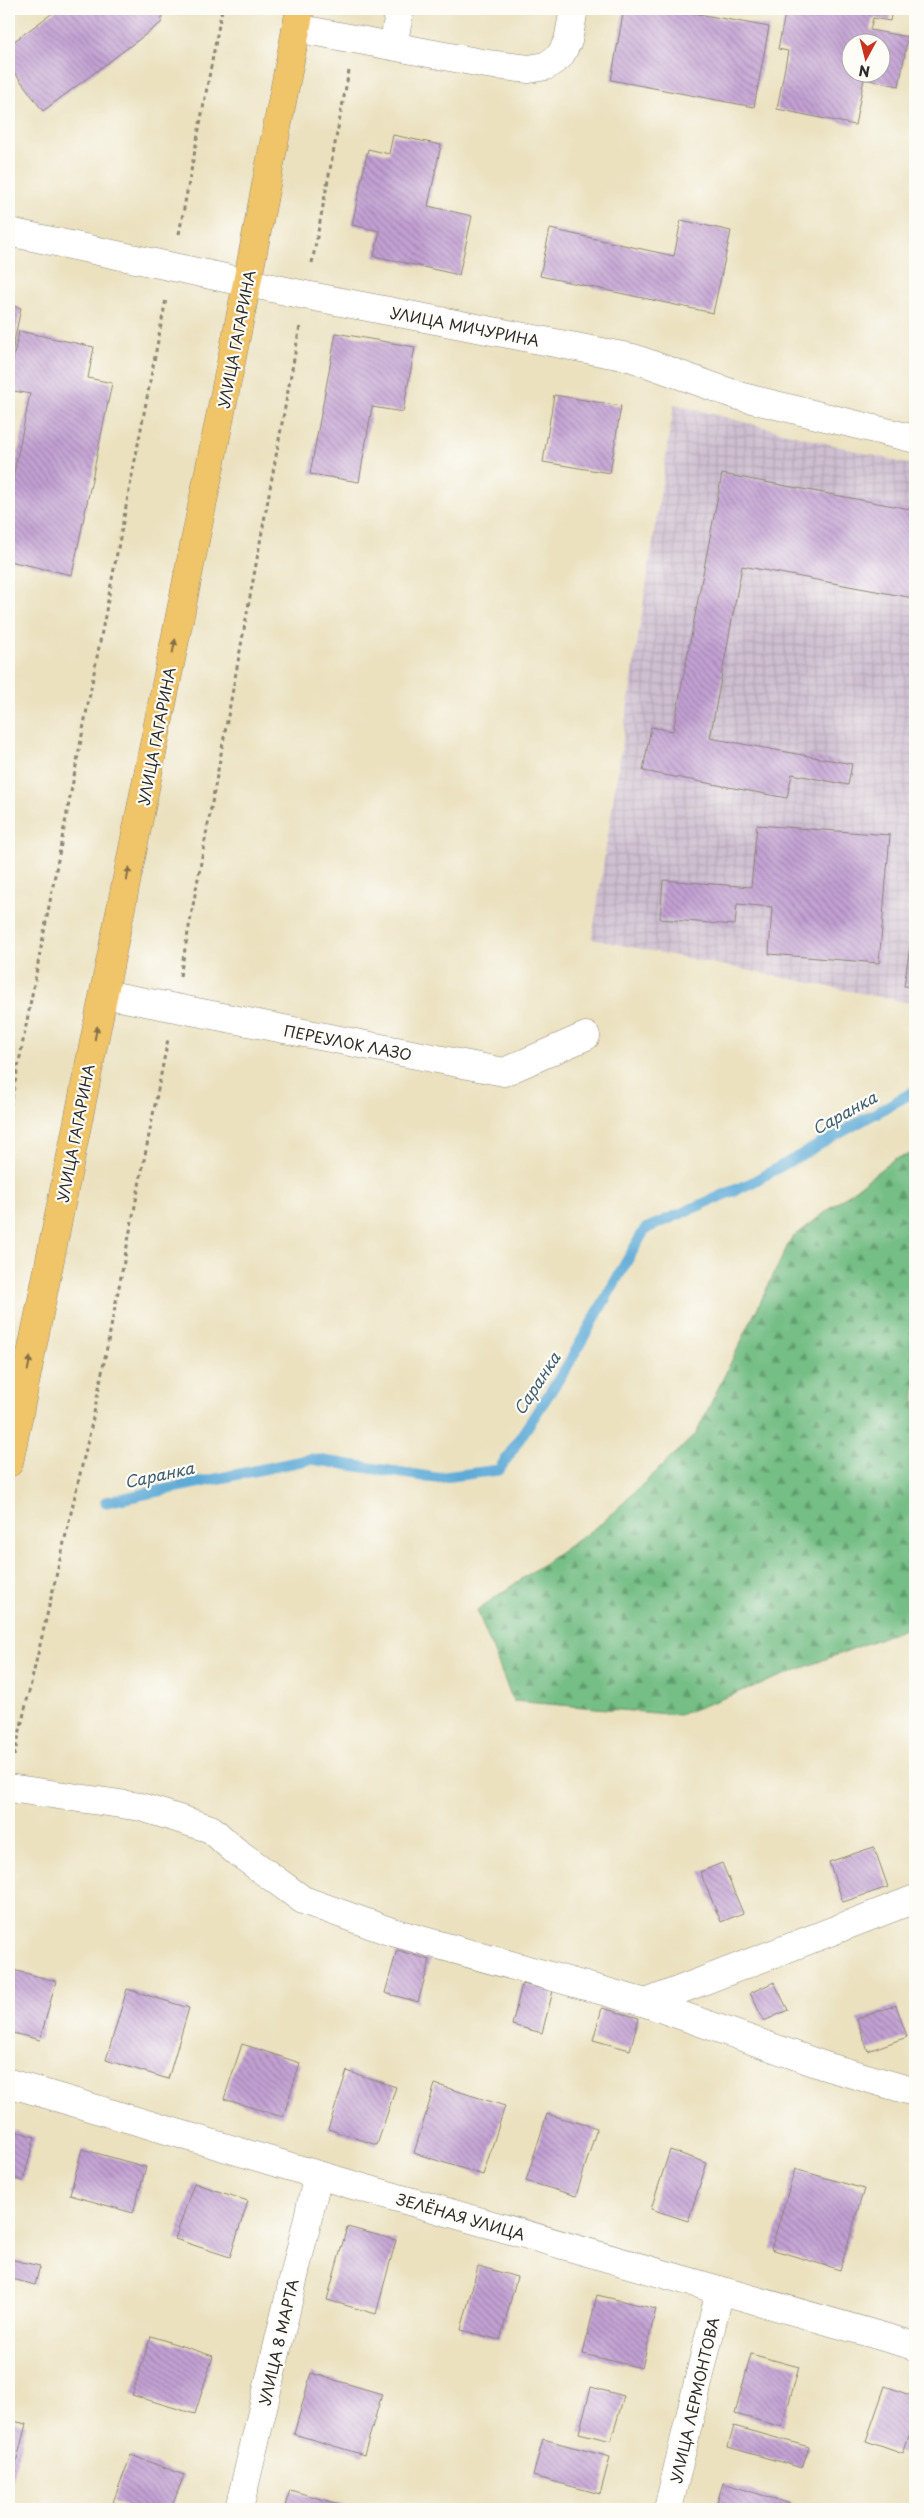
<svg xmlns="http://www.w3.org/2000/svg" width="924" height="2518" viewBox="0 0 924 2518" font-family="'Playpen Sans',sans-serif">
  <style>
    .industrial { fill: url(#industrial-grid) }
    .forest { fill: url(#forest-firs); stroke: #507458 }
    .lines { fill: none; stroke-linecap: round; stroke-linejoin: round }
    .stream { stroke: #5eabd7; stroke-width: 11 }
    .building { fill: url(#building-back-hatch); fill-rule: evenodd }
    .minor-casing { stroke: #8b8675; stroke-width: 29 }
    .major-casing { stroke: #8b8675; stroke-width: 29 }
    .path { stroke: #8b8675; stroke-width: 3; stroke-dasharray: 4 4; stroke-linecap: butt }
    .minor { stroke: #fff; stroke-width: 28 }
    .major { stroke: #f0c469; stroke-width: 28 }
    .oneway { fill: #847047 }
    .labels { text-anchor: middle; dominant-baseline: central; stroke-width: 4.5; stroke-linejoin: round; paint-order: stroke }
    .street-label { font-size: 15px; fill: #2b2b2b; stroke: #fdfcf7 }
    .water-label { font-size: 16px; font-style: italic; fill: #3f5e70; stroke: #fdfcf7 }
  </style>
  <defs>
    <pattern id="industrial-grid" width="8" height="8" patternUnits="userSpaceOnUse" patternTransform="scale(1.25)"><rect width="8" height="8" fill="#cebed0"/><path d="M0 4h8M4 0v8" fill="none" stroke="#b1a3b3"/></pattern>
    <pattern id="forest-firs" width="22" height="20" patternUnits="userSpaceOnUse" patternTransform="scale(1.25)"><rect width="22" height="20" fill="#74be85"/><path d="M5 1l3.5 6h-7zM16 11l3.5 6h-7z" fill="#5f9b6d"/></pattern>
    <pattern id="building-back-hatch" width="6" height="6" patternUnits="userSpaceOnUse" patternTransform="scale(1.25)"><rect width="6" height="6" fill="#c2a0d3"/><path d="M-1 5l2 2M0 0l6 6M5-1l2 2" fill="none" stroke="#9e83ab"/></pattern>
  </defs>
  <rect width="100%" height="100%" fill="#fdfcf7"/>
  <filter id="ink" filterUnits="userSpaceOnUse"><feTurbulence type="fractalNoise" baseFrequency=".02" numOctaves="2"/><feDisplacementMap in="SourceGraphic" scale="10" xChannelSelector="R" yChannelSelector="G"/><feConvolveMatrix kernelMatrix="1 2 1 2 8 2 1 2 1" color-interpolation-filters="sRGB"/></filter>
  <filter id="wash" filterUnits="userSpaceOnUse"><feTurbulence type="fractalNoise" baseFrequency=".0096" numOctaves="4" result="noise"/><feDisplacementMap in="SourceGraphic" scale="20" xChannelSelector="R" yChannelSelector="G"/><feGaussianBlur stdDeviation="1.12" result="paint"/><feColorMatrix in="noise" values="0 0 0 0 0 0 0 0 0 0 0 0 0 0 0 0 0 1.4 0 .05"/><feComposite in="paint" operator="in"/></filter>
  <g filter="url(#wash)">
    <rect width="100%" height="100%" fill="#ebe1bf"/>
    <path class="industrial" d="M674 404 915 466V1004L592 939Z"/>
    <path class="forest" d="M915 1153V1625L679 1715 513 1701 477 1610 602 1523 696 1434 791 1239 894 1159Z"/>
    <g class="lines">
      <path class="stream" d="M106 1502 311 1459 436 1478 499 1470 566 1368 645 1229 751 1183 915 1091"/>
    </g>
    <g id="blocks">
      <g class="building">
        <path d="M58 9H164L161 23 43 111 9 65V45Z"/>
        <path d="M624 9H672L769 27 754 107 611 80Z"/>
        <path d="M786 9H800L835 15 836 9H892L890 21 873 18 870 30 908 37 899 86 864 79 855 125 777 109 788 51 778 49ZM852 42H882V72H852Z"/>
        <path d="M393 135 441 145 428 206 472 216 459 275 374 256 380 231 352 225 368 149 389 154Z"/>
        <path d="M681 220 731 231 713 313 540 276 550 229 674 256Z"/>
        <path d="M9 305 21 308 10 361H9Z"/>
        <path d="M19 331 94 347 88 378 112 383 72 575 9 561V498L30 394 9 390V378Z"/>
        <path d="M336 333 415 347 403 412 372 407 359 482 310 474Z"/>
        <path d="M554 395 621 406 610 473 543 462Z"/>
        <path d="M722 474 915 510V585L913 598 742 566 710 738 852 764 848 785 792 774 787 798 643 771 651 727 673 731Z"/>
        <path d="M757 825 890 835 879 963 769 954 772 907 737 904 735 925 660 919 663 880 751 887Z"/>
        <path d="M914 920H915V987L904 986Z"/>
        <path d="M874 1847 888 1887 843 1902 829 1862Z"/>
        <path d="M722 1863 743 1913 721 1922 700 1872Z"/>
        <path d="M397 1950 430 1960 418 2002 385 1993Z"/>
        <path d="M9 1969 56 1981 40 2040 9 2032Z"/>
        <path d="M774 1982 788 2010 764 2021 750 1993Z"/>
        <path d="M522 1984 553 1991 542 2033 512 2025Z"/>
        <path d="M127 1989 189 2008 168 2079 106 2060Z"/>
        <path d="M896 2005 907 2037 868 2051 857 2019Z"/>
        <path d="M602 2008 639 2018 630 2050 593 2040Z"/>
        <path d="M242 2044 300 2063 283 2117 224 2099Z"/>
        <path d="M347 2071 396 2087 377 2145 328 2129Z"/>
        <path d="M435 2084 505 2106 483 2175 414 2153Z"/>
        <path d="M547 2114 597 2128 576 2196 526 2181Z"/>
        <path d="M9 2129 35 2137 23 2181 9 2177Z"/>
        <path d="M82 2149 146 2167 133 2213 70 2195Z"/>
        <path d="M670 2150 707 2163 688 2221 651 2209Z"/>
        <path d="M795 2169 864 2189 840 2270 771 2249Z"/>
        <path d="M194 2183 248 2201 230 2257 175 2239Z"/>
        <path d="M347 2227 396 2240 376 2314 327 2300Z"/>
        <path d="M9 2259 40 2266 35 2285 9 2278Z"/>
        <path d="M478 2266 517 2277 500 2340 461 2330Z"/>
        <path d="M597 2295 656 2309 642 2368 583 2354Z"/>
        <path d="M151 2336 213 2356 195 2414 132 2395Z"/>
        <path d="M751 2354 799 2367 782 2427 735 2414Z"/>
        <path d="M311 2373 382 2394 364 2455 294 2434Z"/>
        <path d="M885 2386 915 2397V2418L903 2454 866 2441Z"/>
        <path d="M591 2387 624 2396 611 2441 579 2433Z"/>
        <path d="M9 2420 26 2424 12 2479 9 2478Z"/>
        <path d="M734 2426 809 2447 802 2468 728 2447Z"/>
        <path d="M543 2439 610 2457 600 2494 533 2476Z"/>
        <path d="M131 2455 184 2475 171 2509H132L113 2502Z"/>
        <path d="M723 2483 791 2504 789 2509H715Z"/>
        <path d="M290 2490 356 2509H284Z"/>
      </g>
    </g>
  </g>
  <g filter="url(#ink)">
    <use href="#blocks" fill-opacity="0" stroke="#8b8675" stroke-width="1"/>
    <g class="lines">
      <g class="minor-casing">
        <g id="minor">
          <path d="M296 28 487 64 529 69 546 66 560 56 568 41 574 9"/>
          <path d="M393 46 400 9"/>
          <path d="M9 232 305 295 633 358 739 396 915 439"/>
          <path d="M104 994 504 1072 586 1036"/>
          <path d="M9 1788 141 1807 211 1829 233 1849 303 1900 389 1931 646 2003 825 2066 915 2092"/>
          <path d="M646 2003 915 1899"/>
          <path d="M9 2083 318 2175 915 2346"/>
          <path d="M239 2509 318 2175"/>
          <path d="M668 2509 720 2290"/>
        </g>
      </g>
      <g class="major-casing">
        <path id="major" d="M9 1463 247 283 300 9"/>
      </g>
      <g class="path">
        <path d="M179 234 222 9"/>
        <path d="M312 263 349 71"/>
        <path d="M180 976 300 326"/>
        <path d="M9 1114 166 299"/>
        <path d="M14 1756 92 1423 168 1039"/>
      </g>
      <use href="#minor" class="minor"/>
      <use href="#major" class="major"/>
    </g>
    <defs><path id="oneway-solid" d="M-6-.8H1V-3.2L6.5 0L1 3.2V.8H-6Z" transform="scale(1.25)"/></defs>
    <g class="oneway">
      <use href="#oneway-solid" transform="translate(174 646) rotate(-79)"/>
      <use href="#oneway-solid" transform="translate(128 874) rotate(-79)"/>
      <use href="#oneway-solid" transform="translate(96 1033) rotate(-79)"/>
      <use href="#oneway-solid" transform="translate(29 1364) rotate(-79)"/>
    </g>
  </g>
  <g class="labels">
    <g class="street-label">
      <text transform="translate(465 326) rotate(11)">УЛИЦА МИЧУРИНА</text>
      <text transform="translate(236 339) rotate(-79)">УЛИЦА ГАГАРИНА</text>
      <text transform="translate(156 736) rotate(-79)">УЛИЦА ГАГАРИНА</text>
      <text transform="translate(348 1042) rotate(11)">ПЕРЕУЛОК ЛАЗО</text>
      <text transform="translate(75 1133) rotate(-79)">УЛИЦА ГАГАРИНА</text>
      <text transform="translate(461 2216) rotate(16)">ЗЕЛЁНАЯ УЛИЦА</text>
      <text transform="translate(278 2342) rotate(-77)">УЛИЦА 8 МАРТА</text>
      <text transform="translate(694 2400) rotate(-77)">УЛИЦА ЛЕРМОНТОВА</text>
    </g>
    <g class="water-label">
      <text transform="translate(844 1112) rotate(-29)">Саранка</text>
      <text transform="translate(536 1383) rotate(-57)">Саранка</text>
      <text transform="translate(159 1474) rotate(-12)">Саранка</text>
    </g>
  </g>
  <rect width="924" height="2518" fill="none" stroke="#fdfcf7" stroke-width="30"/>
  <g transform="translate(866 58) rotate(187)"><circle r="24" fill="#fdfcf7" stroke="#a9a8a5"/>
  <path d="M0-4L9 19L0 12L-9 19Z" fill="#c8321e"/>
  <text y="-8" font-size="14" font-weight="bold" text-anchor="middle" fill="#2b2b2b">N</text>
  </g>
</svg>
